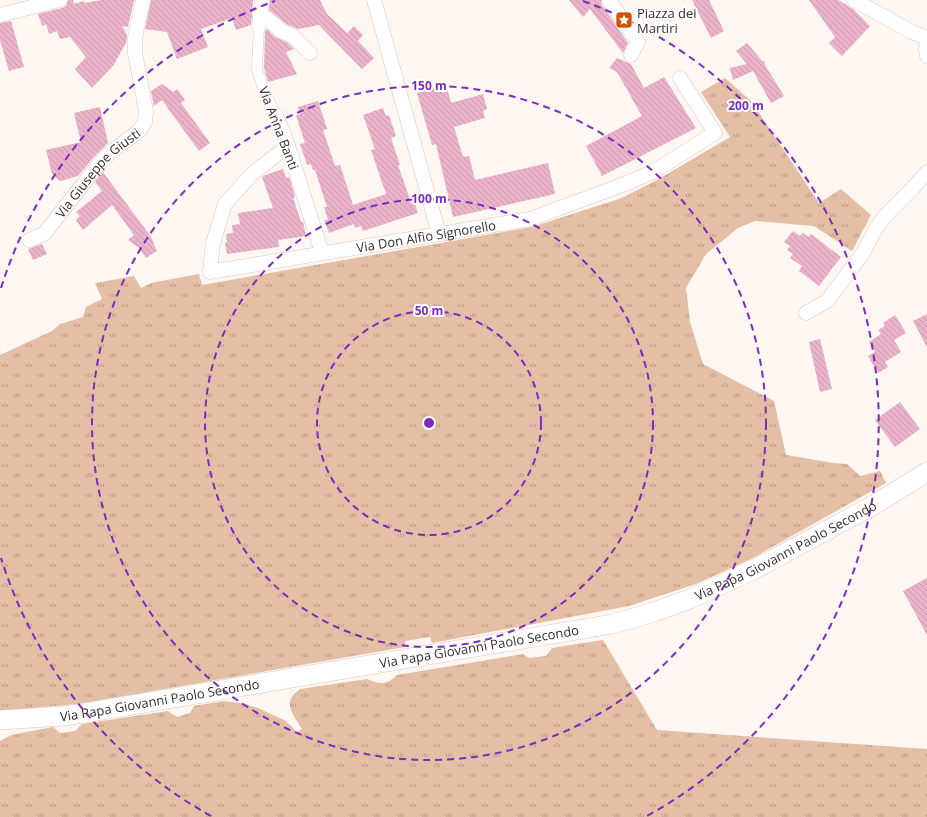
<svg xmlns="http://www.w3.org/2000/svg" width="927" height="817" viewBox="0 0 927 817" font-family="'Open Sans',sans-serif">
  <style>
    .grass { fill: url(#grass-tufts) }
    .building { fill: url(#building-back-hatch) }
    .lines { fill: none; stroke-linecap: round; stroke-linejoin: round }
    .pedestrian-casing { stroke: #dbc8bd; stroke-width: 11 }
    .minor-casing { stroke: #dbc8bd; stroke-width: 15 }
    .secondary-casing { stroke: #dbc8bd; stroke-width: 20 }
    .pedestrian { stroke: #fff; stroke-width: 10 }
    .minor { stroke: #fff; stroke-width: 14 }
    .secondary { stroke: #fff; stroke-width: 19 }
    .ring { fill: none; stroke: #7b2cbf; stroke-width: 2; stroke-dasharray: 7 5 }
    .labels { text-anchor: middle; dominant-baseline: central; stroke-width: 4; stroke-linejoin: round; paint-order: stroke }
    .poi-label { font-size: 13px; fill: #37302b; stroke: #fff; text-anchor: start }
    .street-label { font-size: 13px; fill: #37302b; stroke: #fff }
    .centre { fill: #7b2cbf; stroke: #fff; stroke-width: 2 }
    .ring-label { font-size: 12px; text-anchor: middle; font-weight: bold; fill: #7b2cbf; stroke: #fff; stroke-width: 4; stroke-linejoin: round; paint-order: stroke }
  </style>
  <defs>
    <pattern id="grass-tufts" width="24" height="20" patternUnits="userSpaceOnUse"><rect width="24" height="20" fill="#e4bea5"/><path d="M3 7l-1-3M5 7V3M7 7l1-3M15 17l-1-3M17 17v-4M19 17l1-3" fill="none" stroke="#ba9b87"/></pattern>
    <pattern id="building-back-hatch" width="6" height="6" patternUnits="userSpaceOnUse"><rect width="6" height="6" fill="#eab3c9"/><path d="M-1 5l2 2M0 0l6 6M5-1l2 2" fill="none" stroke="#c99aad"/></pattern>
  </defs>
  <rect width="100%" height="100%" fill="#fdf6f1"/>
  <g class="grass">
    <path d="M725 78 751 101 819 203 841 189 871 215 852 251 814 226 755 221 738 228 706 254 686 288 690 322 703 364 774 401 786 455 833 463 847 464 860 476 880 471 886 483 751 559 696 584 629 606 432 643 430 637 405 641V647L78 704 0 711V355L52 331 60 324 83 317 86 307 102 299 95 283 134 276 141 288 151 283 199 274 202 285 532 227 622 198 657 180 730 137 701 92Z"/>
    <path d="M603 640 657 730 927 749V817H0V741L11 735 53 727 60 733 75 731 82 724 168 711 177 717 190 713 194 706 223 701 242 703 258 708 286 721 297 732 302 729C293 714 281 702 300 689L367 679C380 685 387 685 397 675L523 654 529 658 546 656 552 648Z"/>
  </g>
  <g class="building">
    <path d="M68 0H73L74 4 84 1 85 3 101 0H134L128 27 122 26 127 35 126 43 113 66 92 88 75 69 86 57 70 37 60 39 57 31 49 34 46 24 42 26 38 14 62 8 66 6Z"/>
    <path d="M151 0H253L251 25 236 30 232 18 201 29 208 47 177 59 167 32 145 29Z"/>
    <path d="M270 0H320L327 14 347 33 354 26 363 35 358 41 374 58 362 69 319 25 298 29 286 24 269 10Z"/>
    <path d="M569 0H601L602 5 628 43 623 53 590 9 583 17Z"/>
    <path d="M692 0H709L724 31 711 38Z"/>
    <path d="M809 0H838L853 9 870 26 842 56 829 43 835 37Z"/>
    <path d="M11 21 24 67 9 71 0 40V23Z"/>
    <path d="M267 29 275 37 288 43 294 49 286 52 297 74 268 82 264 68 265 32Z"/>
    <path d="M747 43 762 61H764L765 65 784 96 771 103 753 71 733 80 730 68 747 64 736 51Z"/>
    <path d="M617 58 631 64 644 88 664 77 696 128 602 176 586 146 642 116 617 72 609 68Z"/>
    <path d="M162 84 173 92 177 89 185 100 181 103 210 143 199 151 162 100 154 106 151 91Z"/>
    <path d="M446 84 451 103 483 94 487 109 483 111 485 118 454 127 463 157 469 156 475 180 548 163 555 194 453 217 436 144 432 145 417 93Z"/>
    <path d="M318 101 327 129 323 130 335 166 340 165 353 205 386 194 371 150 375 149 363 115 383 108 386 116 389 115 396 136 391 138 400 165H398L411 203 414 202 418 213 363 231 361 226 355 228 354 224 329 233 324 220H328L324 207H327L315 170H313L311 164 307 165 300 144 305 143 296 115 300 114 298 107Z"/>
    <path d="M100 107 108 143 93 158 78 176 60 181 52 174 46 150 81 142 74 113Z"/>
    <path d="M283 169 286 178 289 177 290 179 295 197 293 198 301 222H303L306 236 278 240 279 247 227 254 225 243 227 242 226 234 233 233 232 225 240 224 238 213 273 208 262 177 265 175Z"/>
    <path d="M103 172 151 237 157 251 146 258 139 248 128 240 134 235 112 205 83 230 76 220 80 216 76 212 102 191 95 182Z"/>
    <path d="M793 231 800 236 803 233 809 237 811 234 841 257 819 286 799 271 802 266 790 258 793 254 787 250 790 246 784 242Z"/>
    <path d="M42 244 47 254 33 260 28 249Z"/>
    <path d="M927 314V347L913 321Z"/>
    <path d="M895 315 906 333 894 340 901 352 885 362 888 367 878 373 868 356 875 352 869 342 881 334 878 330 885 326 883 323Z"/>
    <path d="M820 339 832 389 820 392 809 342Z"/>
    <path d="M900 402 920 429 895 447 875 420Z"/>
    <path d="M927 578V635L903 591Z"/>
  </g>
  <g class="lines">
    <g class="pedestrian-casing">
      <path id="pedestrian" d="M259 26 257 69 263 88 276 115"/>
    </g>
    <g class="minor-casing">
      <g id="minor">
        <path d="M374 0 439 234"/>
        <path d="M609 0 638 42 631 55"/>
        <path d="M854 0 912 32 927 38"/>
        <path d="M0 15 60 0"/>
        <path d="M260 16 268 19 281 31 293 36 310 53"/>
        <path d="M259 26 262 0"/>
        <path d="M927 38 926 50 927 56"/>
        <path d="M276 115 288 146 322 253"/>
        <path id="s1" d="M288 146 253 173 225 204 213 243 210 272 530 219 617 187 653 172 715 133 680 78"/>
        <path id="s2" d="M29 240 44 234 99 164 112 151 139 131 145 122 146 111 135 53V37L143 0"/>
        <path d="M806 313 827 301 863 253 876 228 885 216 913 188 927 172"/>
      </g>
    </g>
    <g class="secondary-casing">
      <g id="secondary">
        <path id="s3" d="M0 720 64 716 90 712 612 624 651 613 690 599 755 569 872 506 927 472"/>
      </g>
    </g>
    <use href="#pedestrian" class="pedestrian"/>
    <use href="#minor" class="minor"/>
    <use href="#secondary" class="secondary"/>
  </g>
  <g class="ring">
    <circle cx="429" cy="423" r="112"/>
    <circle cx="429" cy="423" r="224"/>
    <circle cx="429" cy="423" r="337"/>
    <path d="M211 816A449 449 0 0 1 1 558M1 288A449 449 0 0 1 275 1M583 1A449 449 0 0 1 647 816"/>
  </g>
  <defs>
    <g id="sight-square" transform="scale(0.9)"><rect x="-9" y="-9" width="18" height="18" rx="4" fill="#d34f00" stroke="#fff"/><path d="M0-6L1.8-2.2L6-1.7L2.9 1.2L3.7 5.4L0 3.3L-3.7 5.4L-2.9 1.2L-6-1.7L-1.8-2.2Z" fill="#fff"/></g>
  </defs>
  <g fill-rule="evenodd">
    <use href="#sight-square" x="624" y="20"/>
  </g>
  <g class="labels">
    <g class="poi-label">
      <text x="637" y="13">Piazza dei<tspan x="637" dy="15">Martiri</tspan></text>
    </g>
    <g class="street-label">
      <text transform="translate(279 128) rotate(69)">Via Anna Banti</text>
      <text stroke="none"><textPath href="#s2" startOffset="98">Via Giuseppe Giusti</textPath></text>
      <text stroke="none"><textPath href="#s1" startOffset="375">Via Don Alfio Signorello</textPath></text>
      <text stroke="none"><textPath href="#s3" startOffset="809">Via Papa Giovanni Paolo Secondo</textPath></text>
      <text stroke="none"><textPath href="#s3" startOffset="485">Via Papa Giovanni Paolo Secondo</textPath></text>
      <text stroke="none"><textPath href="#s3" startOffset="161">Via Papa Giovanni Paolo Secondo</textPath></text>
    </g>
  </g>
  <circle cx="429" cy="423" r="6" class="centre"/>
  <g class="ring-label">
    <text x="429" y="90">150 m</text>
    <text x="746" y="110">200 m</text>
    <text x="429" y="203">100 m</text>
    <text x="429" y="315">50 m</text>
  </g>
</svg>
